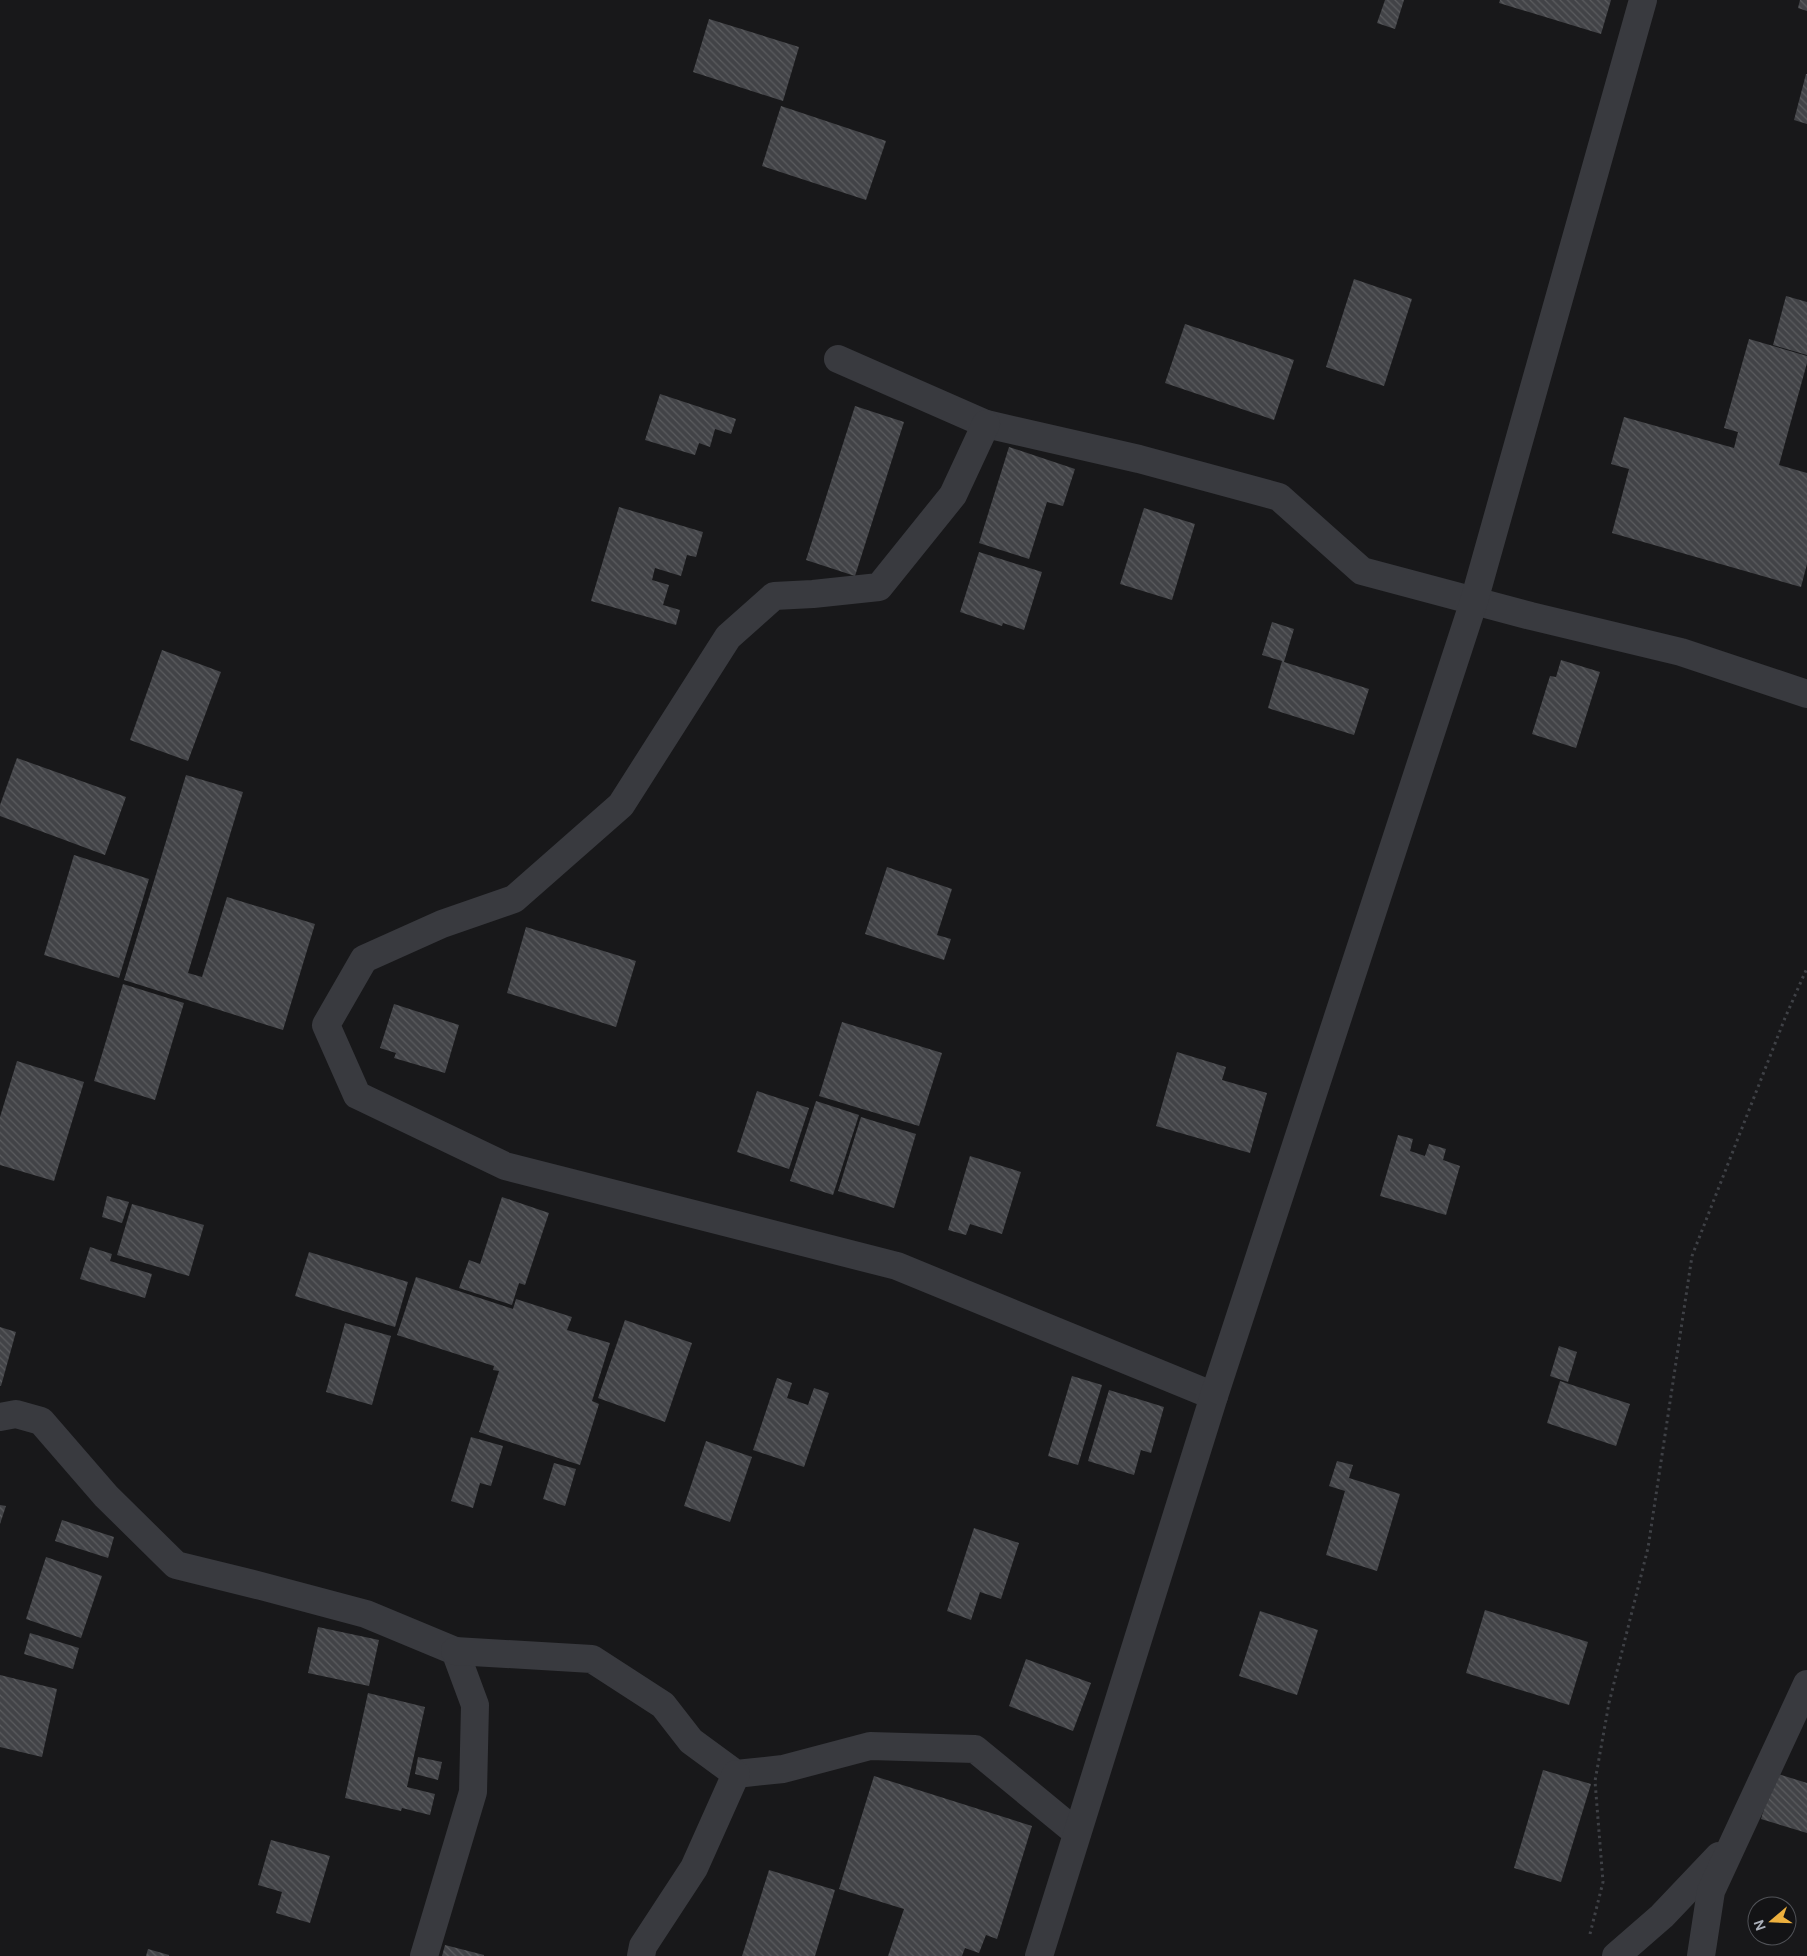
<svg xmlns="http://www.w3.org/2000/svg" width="1807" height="1956" viewBox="0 0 1807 1956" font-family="'DM Sans',sans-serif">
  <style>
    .building { fill: url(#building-back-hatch) }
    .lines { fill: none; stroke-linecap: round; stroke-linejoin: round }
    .path { stroke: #3f4146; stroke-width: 3; stroke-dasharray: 2.5 4; stroke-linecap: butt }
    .minor { stroke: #393a3f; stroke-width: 28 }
  </style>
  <defs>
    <pattern id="building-back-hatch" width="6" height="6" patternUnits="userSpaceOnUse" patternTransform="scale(1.25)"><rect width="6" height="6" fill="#424347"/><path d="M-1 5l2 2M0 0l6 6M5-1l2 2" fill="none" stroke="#5b5c5f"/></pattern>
  </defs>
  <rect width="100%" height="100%" fill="#18181a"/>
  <g class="building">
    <path d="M1385 0H1404L1395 29 1377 23Z"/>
    <path d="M1500 0H1611L1601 34 1499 3Z"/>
    <path d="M1800 0H1807V11L1798 8Z"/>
    <path d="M709 19 799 47 783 101 693 72Z"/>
    <path d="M1806 74H1807V124L1794 120Z"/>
    <path d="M781 106 886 141 866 200 762 166Z"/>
    <path d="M1354 279 1412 299 1384 386 1326 367Z"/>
    <path d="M1786 296 1807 302V355L1773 345Z"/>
    <path d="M1185 324 1294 360 1274 420 1165 383Z"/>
    <path d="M1749 339 1807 356V363L1779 465 1807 473V564L1801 587 1612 533 1629 469 1611 464 1624 417 1734 448 1738 432 1724 428Z"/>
    <path d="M660 394 736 419 731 434 715 429 710 447 699 443 695 455 645 440Z"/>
    <path d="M855 406 904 422 855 576 806 560Z"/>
    <path d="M1009 447 1075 469 1063 506 1047 502 1029 559 979 543Z"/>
    <path d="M619 507 703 532 696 557 687 555 681 576 655 568 652 580 669 585 663 605 680 610 676 625 591 601Z"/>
    <path d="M1144 508 1195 524 1172 600 1120 584Z"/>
    <path d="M979 552 1042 572 1024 630 1003 623 1002 626 960 612Z"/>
    <path d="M1272 622 1294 629 1284 662 1369 689 1354 735 1268 708 1282 661 1262 655Z"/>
    <path d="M162 650 221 672 188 761 130 740Z"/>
    <path d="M1561 660 1600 672 1576 748 1532 734 1550 676 1556 677Z"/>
    <path d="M17 758 126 797 105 855 0 816V805Z"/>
    <path d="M186 775 243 792 188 973 202 977 227 897 315 924 283 1030 124 980Z"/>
    <path d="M74 855 149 879 119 978 44 955Z"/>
    <path d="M887 867 952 889 937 935 951 939 944 960 865 934Z"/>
    <path d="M526 927 636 961 616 1027 507 993Z"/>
    <path d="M123 984 184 1003 155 1100 94 1081Z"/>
    <path d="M394 1004 459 1025 445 1073 394 1058 396 1053 380 1048Z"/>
    <path d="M842 1022 942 1053 919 1126 819 1096Z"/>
    <path d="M1177 1052 1226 1067 1222 1080 1267 1093 1250 1153 1156 1126Z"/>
    <path d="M17 1061 84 1082 54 1181 0 1165V1117Z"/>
    <path d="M757 1091 809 1108 789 1169 737 1152Z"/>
    <path d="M816 1101 859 1115 833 1195 790 1181Z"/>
    <path d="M861 1117 916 1134 894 1208 838 1191Z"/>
    <path d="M1398 1135 1413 1139 1410 1151 1425 1156 1429 1144 1446 1149 1443 1160 1460 1166 1446 1215 1380 1196Z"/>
    <path d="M970 1156 1021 1172 1002 1234 970 1224 966 1235 948 1230Z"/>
    <path d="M107 1196 129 1202 122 1223 102 1217Z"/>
    <path d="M502 1197 549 1213 525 1285 519 1283 512 1305 459 1288 469 1260 480 1264Z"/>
    <path d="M132 1204 204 1225 189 1276 117 1255Z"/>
    <path d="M90 1247 112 1254 110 1261 152 1274 145 1298 80 1279Z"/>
    <path d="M309 1252 408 1282 395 1327 295 1296Z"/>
    <path d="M416 1277 513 1309 516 1299 572 1317 567 1330 610 1343 592 1401 599 1404 580 1465 479 1432 499 1371 493 1370 494 1366 397 1335Z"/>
    <path d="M625 1320 692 1343 665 1422 598 1398Z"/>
    <path d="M345 1323 391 1336 372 1405 326 1392Z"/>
    <path d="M0 1327 16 1332 1 1386H0Z"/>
    <path d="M1559 1346 1577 1352 1568 1382 1550 1376Z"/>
    <path d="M1072 1376 1102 1385 1078 1465 1048 1456Z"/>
    <path d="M777 1378 792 1383 787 1398 808 1405 814 1388 829 1393 804 1467 753 1450Z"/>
    <path d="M1560 1381 1630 1404 1616 1446 1547 1423Z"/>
    <path d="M1109 1390 1164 1407 1151 1453 1141 1450 1134 1475 1088 1461Z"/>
    <path d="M471 1437 503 1446 491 1486 480 1483 473 1508 451 1501Z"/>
    <path d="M706 1441 752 1457 730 1522 684 1506Z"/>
    <path d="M1337 1461 1353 1465 1349 1478 1400 1494 1377 1571 1326 1555 1345 1491 1329 1486Z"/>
    <path d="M554 1463 576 1469 565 1506 543 1499Z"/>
    <path d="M0 1505 6 1506 0 1524Z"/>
    <path d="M62 1520 114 1537 108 1558 55 1541Z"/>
    <path d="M974 1528 1019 1543 1001 1599 980 1592 971 1620 947 1611Z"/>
    <path d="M46 1557 102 1576 81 1638 26 1619Z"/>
    <path d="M1485 1610 1588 1642 1569 1705 1466 1673Z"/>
    <path d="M1260 1611 1318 1630 1297 1695 1239 1676Z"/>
    <path d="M318 1627 379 1640 369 1686 308 1673Z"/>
    <path d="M30 1633 79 1648 73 1669 24 1654Z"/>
    <path d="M1026 1659 1091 1683 1073 1731 1009 1706Z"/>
    <path d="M0 1675 57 1689 42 1757 0 1747Z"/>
    <path d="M368 1693 425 1707 407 1787 435 1794 430 1815 402 1808 401 1811 345 1798Z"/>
    <path d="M418 1757 442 1762 438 1780 415 1774Z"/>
    <path d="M1543 1770 1591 1784 1561 1882 1514 1868Z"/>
    <path d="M1775 1773 1807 1783V1833L1761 1819Z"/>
    <path d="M874 1776 1032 1826 997 1939 986 1935 979 1953 965 1948 962 1956H888L904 1909 839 1889Z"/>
    <path d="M271 1840 330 1856 310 1923 276 1913 282 1892 258 1885Z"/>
    <path d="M769 1870 835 1890 815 1956H742Z"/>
    <path d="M445 1945 484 1955V1956H442Z"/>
    <path d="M148 1949 169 1955V1956H146Z"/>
  </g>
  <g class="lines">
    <path class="path" d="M1590 1934 1603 1882 1595 1781 1609 1703 1648 1548 1692 1256 1785 1018 1807 968"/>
    <g class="minor">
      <path d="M838 359 986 424 1139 459 1279 497 1362 571 1531 616 1681 652 1807 694"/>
      <path d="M986 424 953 495 879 587 813 594 774 596 728 637 621 805 514 899 442 924 364 959 326 1025 357 1095 505 1166 897 1266 1214 1396"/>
      <path d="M0 1417 16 1414 41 1421 106 1496 176 1565 261 1586 366 1614 455 1651 475 1705 473 1792 424 1956"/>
      <path d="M455 1651 592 1659 663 1705 691 1741 736 1774 783 1769 870 1746 975 1749 1077 1833"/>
      <path d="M641 1956 643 1946 694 1868 736 1774"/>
      <path d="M1039 1956 1214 1396 1474 601 1643 0"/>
      <path d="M1616 1956 1662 1916 1719 1856"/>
      <path d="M1701 1956 1711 1891 1807 1684"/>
    </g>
  </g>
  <g transform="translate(1772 1921) rotate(251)"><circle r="24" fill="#131315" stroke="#505257"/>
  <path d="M0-4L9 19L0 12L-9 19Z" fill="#edb03e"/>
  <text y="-8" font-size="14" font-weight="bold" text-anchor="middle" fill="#abb0ba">N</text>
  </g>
</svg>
